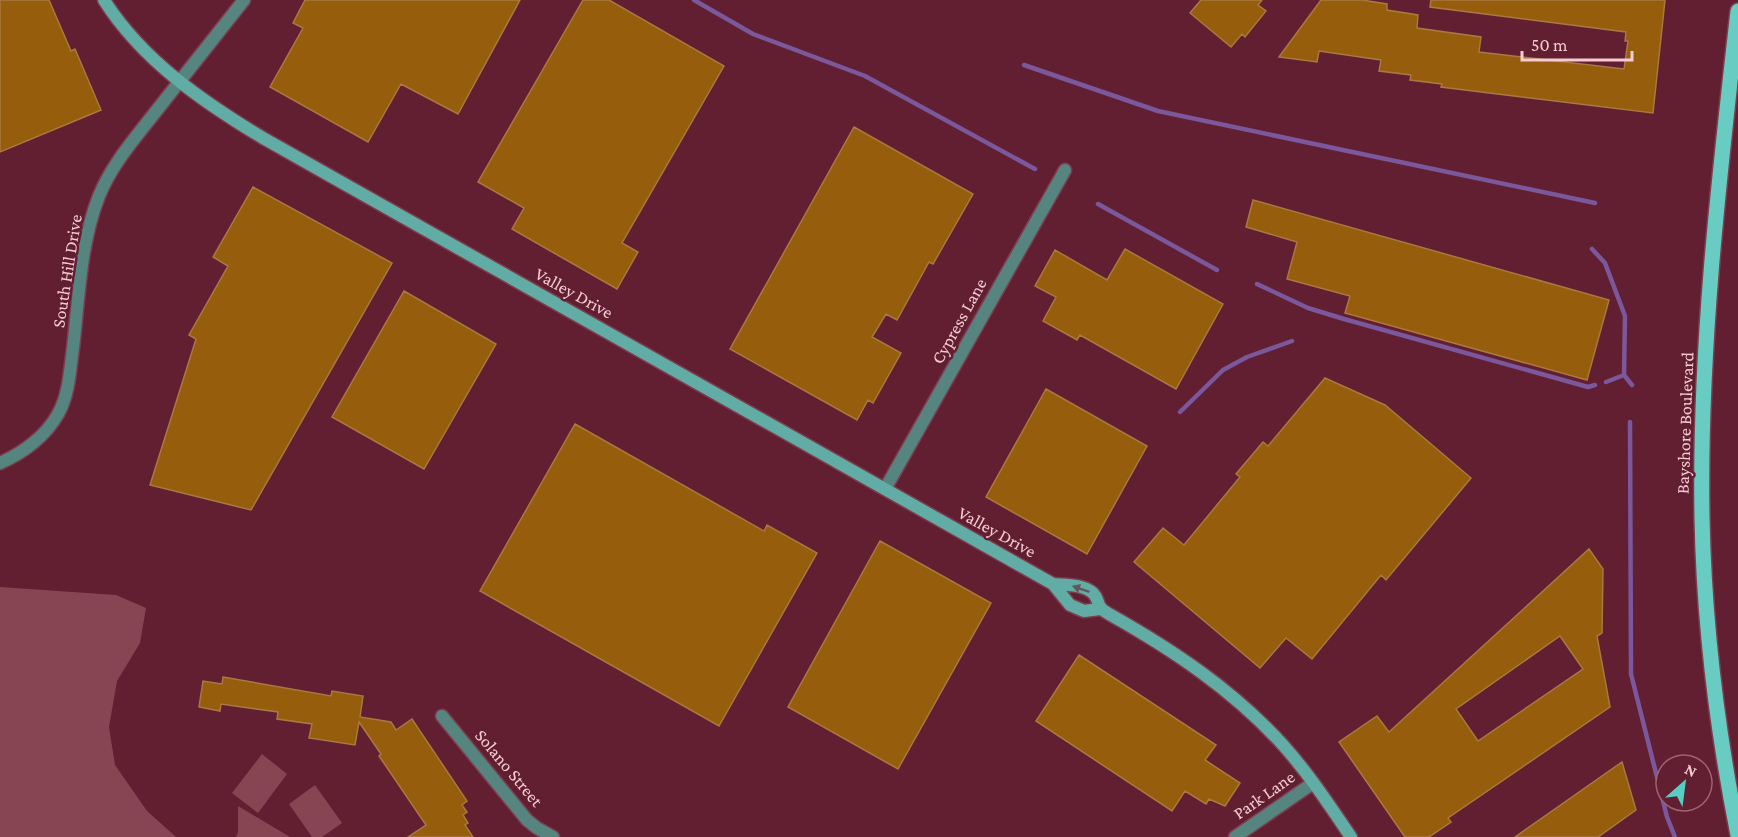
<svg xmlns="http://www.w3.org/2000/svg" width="1738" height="837" font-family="'Crimson Pro',serif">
<rect width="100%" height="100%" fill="#611f31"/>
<!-- green -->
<path fill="#874554" d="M0 587 116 595 146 608 140 643 117 681 109 727 115 765 147 811 176 837H0Z
M262 754 287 774 258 813 232 793Z
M315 785 342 823 322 837H312L289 804Z
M238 806 290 837H236L238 832Z"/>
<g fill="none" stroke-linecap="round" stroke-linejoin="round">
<!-- stream -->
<path stroke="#7b579c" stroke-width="4.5" d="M694 0 753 34 865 76 1035 169
M1024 65 1158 111 1595 203
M1098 204 1217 270
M1592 249 1605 263 1625 316 1624 375 1632 385
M1257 284 1308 308 1344 319 1588 387 1595 385
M1606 382 1624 375
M1180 412 1223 370 1247 357 1292 341
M1630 422 1631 674 1667 817 1675 837"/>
</g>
<!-- building -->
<path fill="#965d0d" stroke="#aa7840" stroke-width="1.5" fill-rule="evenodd" d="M0 0H49L71 51 75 49 101 110 0 152Z
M305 0H520L458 114 401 84 368 142 270 87 303 28 293 23Z
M583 0H609L724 66 622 243 638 252 617 289 512 229 524 208 478 182Z
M1201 0H1262L1258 5 1266 11 1245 37 1242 34 1231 47 1190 13Z
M1321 0H1362L1387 4V10L1418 15 1417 28 1481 37 1479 52 1624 69 1628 41H1625L1626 32 1430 7 1431 0H1665L1653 113 1441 87 1442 84 1410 80 1411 75 1379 71 1381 60 1319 51 1317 62 1279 57Z
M854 127 973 194 933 264 929 262 897 320 886 314 872 337 901 353 873 403 868 400 857 420 730 349Z
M253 187 392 263 251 510 150 485 196 339 189 335 228 266 213 257Z
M1253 200 1609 300 1587 380 1345 313 1350 296 1287 279 1297 242 1246 227Z
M1125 249 1223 304 1176 389 1080 335 1077 340 1043 321 1056 297 1035 286 1055 250 1107 280Z
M404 291 496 344 424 469 332 417Z
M1325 378 1385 405 1471 478 1386 580 1381 575 1312 659 1286 638 1260 668 1134 562 1163 528 1184 545 1240 477 1236 474 1263 442 1268 446Z
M1046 389 1147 446 1087 554 986 497Z
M575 424 764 531 767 525 817 553 719 726 480 591Z
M880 541 991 603 898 769 788 707Z
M1589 549 1603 569 1602 633 1597 636 1610 707 1448 818 1451 822 1429 837H1405L1339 742 1377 716 1389 732ZM1560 636 1583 669 1478 741 1456 709Z
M1079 655 1216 745 1205 760 1240 783 1225 806 1209 799 1206 804 1185 791 1172 811 1036 721Z
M223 677 331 696 332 691 363 696 360 717 391 722 396 730 412 719 467 801 462 805 467 812 463 815 468 823 465 825 473 837H408L426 825 379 756 381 754 359 722 355 745 309 738 312 724 277 719 278 712 221 704 220 711 199 707 203 681 222 684Z
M1622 762 1636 810 1598 837H1515Z"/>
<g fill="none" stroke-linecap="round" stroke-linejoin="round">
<!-- minor casing -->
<g stroke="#7c3e4e" stroke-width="15">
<path id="minor" d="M885 489 1065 170
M442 716 527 820 537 828 553 837"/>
</g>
<!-- tertiary casing -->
<g stroke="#7c3e4e" stroke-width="15">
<path id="tertiary" d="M0 463C23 453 46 436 58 414 69 395 70 370 73 348 79 298 80 244 99 196 112 164 135 138 157 110 186 73 215 37 244 0
M1235 837 1313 783"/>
</g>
<!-- secondary casing -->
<g stroke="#7c3e4e" stroke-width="15">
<path id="secondary" d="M104 0C142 60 203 102 263 138L1053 584 1070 605 1084 611 1100 609
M1053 584C1065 585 1083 584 1093 593 1101 601 1094 606 1109 614 1173 650 1233 690 1283 745 1309 774 1330 806 1351 837"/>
</g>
<!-- primary casing -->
<g stroke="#7c3e4e" stroke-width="18">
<path id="primary" d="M1738 11C1719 178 1699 349 1702 517 1704 624 1717 730 1738 835"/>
</g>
<!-- minor -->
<use href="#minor" stroke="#56847e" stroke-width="12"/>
<!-- tertiary -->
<use href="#tertiary" stroke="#56847e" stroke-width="12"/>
<!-- secondary -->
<use href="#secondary" stroke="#61ada5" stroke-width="12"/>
<!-- primary -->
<use href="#primary" stroke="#68ccc2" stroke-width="15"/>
</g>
<!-- one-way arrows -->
<defs><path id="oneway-solid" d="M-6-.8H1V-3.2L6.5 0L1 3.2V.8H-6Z" transform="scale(1.5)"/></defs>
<use fill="#61585f" href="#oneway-solid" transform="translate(1081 589) rotate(-161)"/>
<g text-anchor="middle" stroke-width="5" stroke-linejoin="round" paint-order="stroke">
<!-- street labels -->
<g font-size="18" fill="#f5cbd2" stroke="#611f31">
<text transform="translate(67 271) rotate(-81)" y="6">South Hill Drive</text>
<text transform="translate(574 293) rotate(29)" y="6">Valley Drive</text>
<text transform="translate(959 321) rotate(-61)" y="6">Cypress Lane</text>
<text transform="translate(1685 423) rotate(-88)" y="6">Bayshore Boulevard</text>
<text transform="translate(997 532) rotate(29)" y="6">Valley Drive</text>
<text transform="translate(509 768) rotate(50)" y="6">Solano Street</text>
<text transform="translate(1264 795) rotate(-35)" y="6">Park Lane</text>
</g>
</g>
<!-- north arrow -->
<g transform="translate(1684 783) rotate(28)"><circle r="28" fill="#611f31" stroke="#9c6471" stroke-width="1.5"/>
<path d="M0-4.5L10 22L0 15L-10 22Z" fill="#56cec3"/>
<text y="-9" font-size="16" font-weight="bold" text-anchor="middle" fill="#f5cbd2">N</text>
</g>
<!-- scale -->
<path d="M1522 51v9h110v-9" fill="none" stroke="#f5cbd2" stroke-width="3"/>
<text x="1531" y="51" font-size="18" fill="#f5cbd2" stroke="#611f31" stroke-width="4.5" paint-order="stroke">50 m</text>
</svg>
